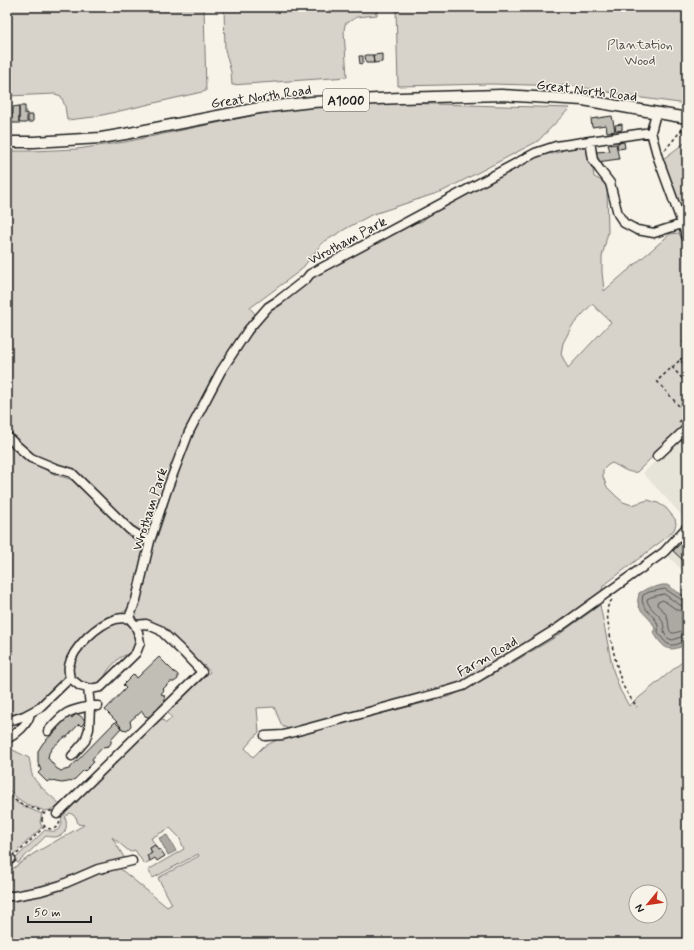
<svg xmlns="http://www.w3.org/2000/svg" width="694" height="950" font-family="Mynerve,sans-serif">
<rect width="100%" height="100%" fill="#f7f3e8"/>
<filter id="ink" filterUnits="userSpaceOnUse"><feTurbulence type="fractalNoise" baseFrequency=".025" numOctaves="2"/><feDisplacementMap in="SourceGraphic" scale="8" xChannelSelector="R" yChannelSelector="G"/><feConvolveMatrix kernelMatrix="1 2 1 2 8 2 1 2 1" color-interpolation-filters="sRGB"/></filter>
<g filter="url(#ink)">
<!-- built -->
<path fill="#e6e3d9" d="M687 432V521L643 473Z
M687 526V575L664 552Z"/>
<!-- green -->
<path fill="#d7d3cb" stroke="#7a7874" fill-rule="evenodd" d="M7 7H204L206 91 94 117 67 120 65 106 61 96 55 94 7 96Z
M224 7H377V15L357 17 345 24 344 31 347 77 232 85 231 72 225 50Z
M396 7H687V104L642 98 574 86 490 84 398 86Z
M400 103 570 108 538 141 443 191 371 215 347 228 322 243 301 270 250 308 257 316 216 373 151 529C141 535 138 531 129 527L72 468H63L32 455 8 433 7 432V415L10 412 7 414V151H31L77 149 125 142 260 114 313 106Z
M687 141V227L677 197 663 159Z
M586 146 589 148 590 151 594 177 602 181 607 188 608 232 602 257V272L604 291 670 234 679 233 687 251V423L637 472C628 474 621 467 612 463L608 465 603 470V477L607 487 616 496 623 502 632 505 648 500 658 503 666 508 675 519 676 524 674 530 663 540 603 586 601 595 561 622 509 655 456 685 297 730 289 729 282 726 274 707 257 708 259 732 245 748 253 757 263 747 277 740 451 696 490 676 554 638 600 605 613 670 620 690 629 706 687 658V943H7V873L33 854 84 825 78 824 76 817 70 813 65 817C70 832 61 840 46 836L18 863 14 860 45 830C58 834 64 828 61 815L161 718 166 723 172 718 167 712 210 672 204 665 201 668 148 622 137 620 135 618 134 612 153 543 157 538 167 507 166 500 183 453 222 373 246 340 257 328 260 319 272 307 311 279 315 275 412 222C421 224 425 220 430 213L517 166 546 153 553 154 562 151 566 147ZM592 304 611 322 568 368 561 354 563 343 572 326ZM170 828 179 837 184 849 148 870 153 878 198 854 199 856 158 878 172 904 167 907 118 867 102 874 125 859 112 837 130 852 135 850 144 864 150 861 147 856 152 853 150 848 155 845 151 838ZM636 892H660V916H636Z
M7 440 22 455 40 467 56 475 73 480 83 487 130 535 141 545 144 550 138 586 129 608 118 616 102 623 66 667 63 679 59 686 42 703 20 715 7 718Z
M117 622C133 623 134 631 137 643L132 652 119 658 109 669 99 686C95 685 88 686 84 684 80 683 77 679 75 676 65 661 87 641 98 633 104 628 111 625 117 622Z
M7 747 29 758C31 764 30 771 33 777 39 787 54 798 63 807L57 811 53 810H50L45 811 26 804 17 798 7 788Z
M7 792 17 803 23 806 42 814 40 822 42 827 12 856 7 852Z"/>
<!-- water -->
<path fill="#aca9a2" stroke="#72716c" d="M662 585H667L687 598V644C667 654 664 648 653 632L655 629C652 617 639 613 638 603 637 600 639 596 639 593L648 588H652Z
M167 835 176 851 168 855 159 838Z"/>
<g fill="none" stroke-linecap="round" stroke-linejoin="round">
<!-- shore -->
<path stroke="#565452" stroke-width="1" d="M687 601 682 600 665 589 649 592 643 595C638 612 661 614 658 632 662 638 666 646 674 645 678 645 682 641 687 641
M687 606 680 605 664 594 651 597 647 599C647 607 658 613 662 620 666 628 661 638 673 640L683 636 687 635
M687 612 677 610 663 600 658 602 657 603V605C662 609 667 614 668 620 669 624 668 631 672 633 674 634 683 630 687 629"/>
</g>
<!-- building -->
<path fill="#c0beb5" stroke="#1c1c1c" d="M382 54V62L374 63 373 55Z
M365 55H373L374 63H366Z
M359 56H363V63L360 64Z
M19 106V123H11V114H13V107Z
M19 106H25V114L27 113V123H19Z
M28 115H33V122H28Z
M612 116 615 131 607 132 606 125 592 127 591 119Z
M622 124V130L616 131 615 125Z
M624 142 625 148 618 149 617 143Z
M616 144 619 159 597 162 595 152 610 151 608 145Z
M687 537V564L673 551Z
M159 657 174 672 176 673 178 675V679L174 682H170L163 689 164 690 161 694 164 695 165 698V703L151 716 148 717 145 716 142 711 138 715H137L130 721 131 726 127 730 122 729 119 724 105 710 126 688 123 685 134 674 137 678Z
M77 713 86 721 81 726 79 724 67 737H65L53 747 49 753 48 758 56 768 61 771 69 769 115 722 121 728 111 739V743L109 746 103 747 92 759 94 762 85 771 84 770 75 779 68 782 62 783 56 782 50 780 47 782 38 773 41 770 38 763V751L43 743 58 729 56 728 69 716 72 718Z
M155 845 158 850 160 849 165 856 157 861 155 858 150 861 147 856 152 853 150 848Z"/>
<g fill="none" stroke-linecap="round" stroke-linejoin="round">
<!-- minor casing -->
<g stroke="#1c1c1c" stroke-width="11">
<path id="minor" d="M656 113 651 132 658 158 687 237
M590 141 593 160 600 170 610 183 618 214 624 223 637 230 654 233 682 224
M7 436 15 444 31 458 55 468 72 473 130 530 141 537 150 541
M657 456 687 428
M70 678C69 674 68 670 69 666 73 647 98 624 116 619 120 618 125 618 129 618
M7 722 24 716 39 708 70 678 80 686 88 688 90 689 101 687 136 653 140 643 138 632 135 625 129 618 136 600 150 541 168 487 189 432 221 371 248 330 268 307 279 300 306 279 310 274 535 153 556 146 651 132
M48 731C54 724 60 717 67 713 74 709 82 708 90 706L88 688
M265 736 283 735 450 690 463 686 558 628 664 552 687 527
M7 739C15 735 29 724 30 713
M72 756 85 741 89 729 90 706H98
M57 814 202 672 183 652 160 630 146 624 135 625
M7 856 11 859
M7 896H14L41 891 61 885 98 869 132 861"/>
</g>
<!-- major casing -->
<g stroke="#1c1c1c" stroke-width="13">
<path id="major" d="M7 142H34L101 138 125 134 259 108 312 102 400 98 501 95 583 100 687 118"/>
</g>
<!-- path -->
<path stroke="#1c1c1c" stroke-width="1.5" stroke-dasharray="3 3" stroke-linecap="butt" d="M665 150 684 127
M683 341 687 346
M680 360 687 353
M672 367 687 384
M687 368 680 360 657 381 679 406 687 399
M679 422 687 415
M612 600C610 602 609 604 608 606 604 616 618 674 623 686 627 693 632 700 637 707
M7 791C11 795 15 800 19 803 27 808 38 807 44 814
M42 820a9 9 0 1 1 18 0a9 9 0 1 1-18 0Z
M17 854 44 827"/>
<!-- minor -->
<use href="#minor" stroke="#f7f3e8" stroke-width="8"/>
<!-- major -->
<use href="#major" stroke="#f7f3e8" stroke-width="10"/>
</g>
</g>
<g text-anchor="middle" stroke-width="3" stroke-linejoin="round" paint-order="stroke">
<!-- shield labels -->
<rect fill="#f7f3e8" stroke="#5e5c59" stroke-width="1" x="323" y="89" width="46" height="22" rx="3"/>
<g font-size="13" font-weight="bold" fill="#1c1c1c">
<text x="346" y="105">A1000</text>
</g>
<!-- park labels -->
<g font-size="14" fill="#545351" stroke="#f7f3e8">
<text x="640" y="49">Plantation<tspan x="640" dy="16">Wood</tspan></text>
</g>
<!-- street labels -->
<g font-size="14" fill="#1c1c1c" stroke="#f7f3e8">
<text transform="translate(587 90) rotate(7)" y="5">Great North Road</text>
<text transform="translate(261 96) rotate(-8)" y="5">Great North Road</text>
<text transform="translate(347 240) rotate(-28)" y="5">Wrotham Park</text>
<text transform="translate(149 509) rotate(-72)" y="5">Wrotham Park</text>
<text transform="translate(487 656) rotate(-30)" y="5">Farm Road</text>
</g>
</g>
<!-- margin -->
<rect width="694" height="950" fill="none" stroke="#f7f3e8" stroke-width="24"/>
<rect x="12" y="12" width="670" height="926" fill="none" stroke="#1c1c1c" stroke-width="1.5" filter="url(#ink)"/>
<!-- north arrow -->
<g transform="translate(648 904) rotate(241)"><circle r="19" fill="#f7f3e8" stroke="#9f9d96"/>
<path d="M0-3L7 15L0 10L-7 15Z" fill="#c8321e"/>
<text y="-6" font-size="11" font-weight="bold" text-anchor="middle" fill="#1c1c1c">N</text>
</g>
<!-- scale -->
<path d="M28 916v6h63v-6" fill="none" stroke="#1c1c1c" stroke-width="2"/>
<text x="34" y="916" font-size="12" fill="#1c1c1c" stroke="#f7f3e8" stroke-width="3" paint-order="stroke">50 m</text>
</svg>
